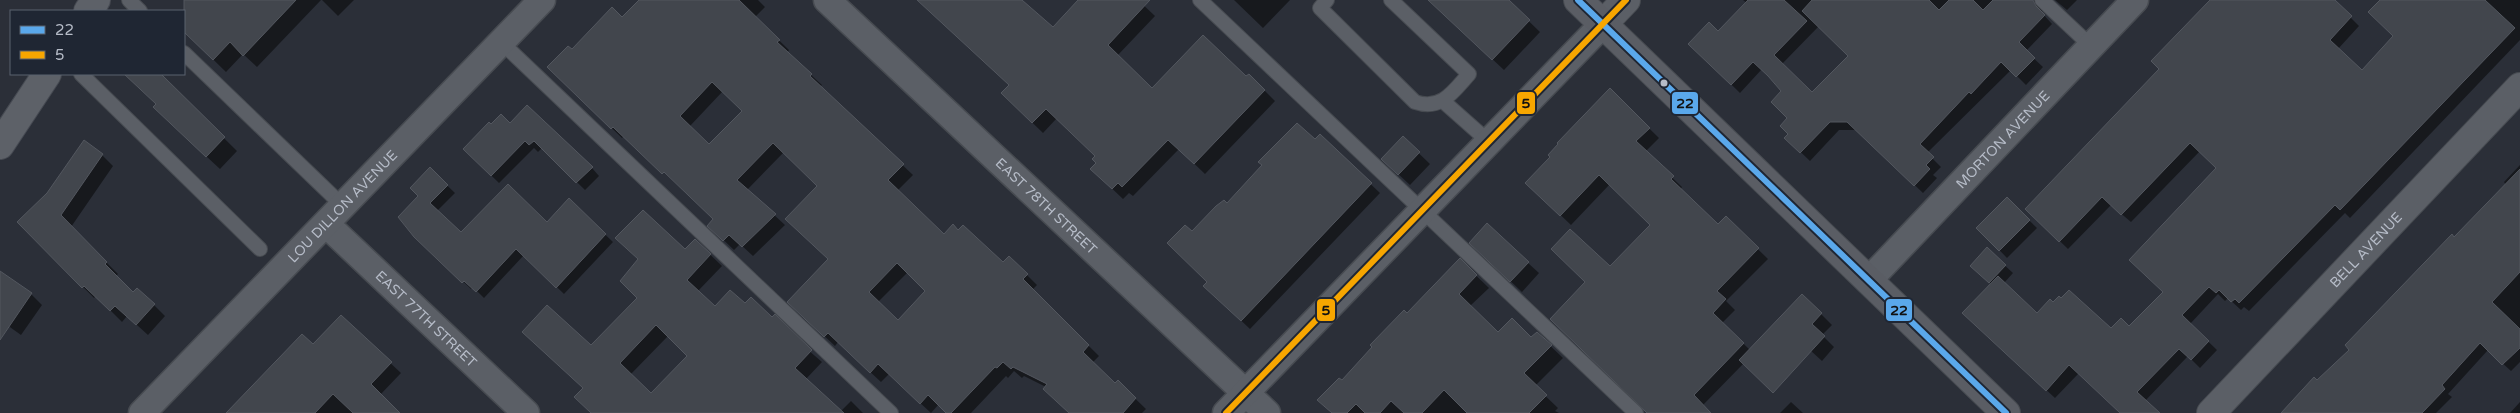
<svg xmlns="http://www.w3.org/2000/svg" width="2520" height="413" font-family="'Varela Round',sans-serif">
<rect width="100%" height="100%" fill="#2b2f38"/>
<!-- shadow -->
<path fill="#0007" fill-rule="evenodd" d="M187 0H321L257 67 243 54 226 72 184 31V14L192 5Z
M322 0H354L338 16Z
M640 0H758L765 7 755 17 789 50 787 53 822 85 820 87 913 175 898 190 944 235 1027 275 1037 285 1032 290 1099 356 1092 363 1115 385 1118 382 1146 409 1142 413H1070L1046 387 1024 376 1022 378 1014 371 1008 378 1006 376 971 413H948L939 404 931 413 889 374 881 382 838 342 835 346 799 312 829 259 818 186 784 152 747 190 785 225 753 256 740 244 734 250 709 226 715 219 624 136 622 138 559 77 572 51 622 19ZM723 91 744 111 709 145 690 126ZM908 272 927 291 898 322 878 302Z
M936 0H1021L1053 29 1080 0H1138L1155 16 1117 56 1152 89 1246 78 1249 75 1275 101 1205 174 1179 149 1133 196 1129 193 1123 199 1102 179 1097 156 1057 118 1043 133 1002 93 1010 86Z
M1234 0H1290L1263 28Z
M1429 0H1507L1540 32 1504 70Z
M1743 0H2053L2044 3 2042 13 2052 24 2026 51 2043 67 2026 85 2011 70 1927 153 1941 167 1933 175 1937 178 1923 193 1857 130H1839L1810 161 1786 138 1790 134 1789 118 1783 91 1762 69 1740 93 1690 44 1718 32 1747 3ZM1819 26 1850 56 1812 94 1782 64Z
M2055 0H2077L2067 10Z
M2239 0H2333L2359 26 2338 49 2362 71 2395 36 2382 0H2520V40L2350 218 2345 213 2249 311 2244 307 2241 310 2228 298 2225 301 2218 294 2190 324 2217 350 2200 368 2188 356 2145 401 2158 413H2121L2079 373 2055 398 1972 321 1991 284 1972 266 1987 249 2013 273 2004 283 2037 315 2111 330 2129 328 2164 292 2218 168 2200 151 2131 222 2111 205 2068 249 2027 209Z
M126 74H159L237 151 220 169 167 120 157 105Z
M1610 90 1659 138 1645 152 1682 187 1680 190 1718 226 1726 218 1768 259 1726 301 1735 310 1722 323 1750 350 1802 295 1832 325 1822 335 1834 347 1822 361 1810 350 1744 363 1703 405 1710 413H1648L1652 225 1610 184 1571 225 1527 183Z
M510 124 592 168 599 176 585 190 542 148 538 152 534 148 499 183 464 149 491 126Z
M1320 136 1380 193 1250 329 1213 294 1192 233Z
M1403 138 1430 164 1410 185 1382 159Z
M102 155 113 166 71 227 118 274 116 276 133 294 154 305 165 316 148 335 127 316 122 322 96 296 94 298 19 222Z
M2520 165V362L2511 371 2488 350 2448 394 2452 397 2436 413H2286L2351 350 2506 185 2504 182Z
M430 169 455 193 437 211 461 234 547 224 569 200 613 242 564 294 524 255 484 298 473 287 471 289 404 225 420 196Z
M2007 199 2037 228 2007 258 1978 228Z
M695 240 722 266 698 291 715 307 745 305 772 319 822 362 806 379 840 412 851 401 863 413H593L584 389 591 347ZM668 336 689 356 651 395 630 375Z
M1481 253 1528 263 1539 273 1522 292Z
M1460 260 1489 288 1470 306 1499 334 1531 338 1537 333 1563 358 1535 386 1558 408 1555 411 1559 413H1332L1342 382Z
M0 272 31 294 42 305 21 335 0 320Z
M341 317 401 373 380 395 398 413H228L313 346Z
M1791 402 1803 413H1780Z
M2520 402V413H2510Z"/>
<!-- building -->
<path fill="#42464d" stroke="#53575f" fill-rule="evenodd" d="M184 0H296L243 56 230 42 213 60 184 32Z
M639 0H739L780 40 777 42 812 74 810 76 904 164 888 180 944 234 953 224 958 230 963 225 1003 262 1009 256 1028 274 1023 279 1089 345 1083 352 1115 383 1118 380 1136 398 1123 413H1069L1043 389 1047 384 1013 367 1011 369 1003 362 997 368 995 367 951 413H946L928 395 920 404 878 364 870 373 828 333 824 337 787 302 828 259 785 219 817 186 773 143 737 180 776 214 742 247 729 235 723 241 707 226 713 219 664 172 662 174 613 127 611 129 547 67 568 46 572 49 612 7 622 17ZM712 82 742 111 709 144 680 116ZM897 263 925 291 898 320 869 292Z
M917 0H1022L1053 27 1078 0H1150L1108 45 1152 88 1203 35 1246 76 1249 74 1265 90 1194 164 1168 140 1122 187 1118 183 1112 189 1090 169 1096 163 1092 159 1095 156 1046 109 1032 123 1001 93 1009 85Z
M1428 0H1509L1530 20 1492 60Z
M1748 0H1784L1807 21 1774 55 1812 92 1848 56 1802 11 1812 0H1929L1939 10 1949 0H1973L1983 10 1993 0H2033L2036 6 2045 15 2019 42 2035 58 2016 77 2001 62 1971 94 1969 92 1920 144 1934 157 1926 165 1930 169 1914 186 1847 122H1830L1800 153 1784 138 1788 134 1780 126 1787 118 1771 102 1781 91 1768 76 1753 62 1731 85 1688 44 1709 22 1718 31Z
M2210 0H2335L2352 16 2330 40 2362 70 2393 36 2368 12 2380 0H2485L2515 28 2340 210 2335 205 2239 303 2235 299 2231 302 2219 290 2216 293 2209 287 2182 315 2209 341 2191 360 2179 349 2137 392 2160 413H2120L2069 365 2046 391 1962 313 1998 276 2037 313 2050 299 2053 302 2059 296 2061 298 2069 290 2111 328 2121 318 2129 326 2163 292 2129 260 2216 168 2190 143 2121 215 2102 197 2059 242 2025 209 2159 69 2151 61Z
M124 74H161L225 137 206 157 153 107 156 104Z
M1610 88 1650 128 1636 141 1674 176 1671 179 1718 224 1726 216 1759 248 1717 291 1726 299 1713 313 1744 343 1694 395 1711 413H1647L1550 319 1585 282 1551 249 1570 229 1610 266 1650 225 1599 175 1560 216 1525 183 1550 157 1548 155 1558 144 1557 143Z
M527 105 593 167 576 183 534 141 529 145 525 141 491 176 463 149 489 122 491 124 501 114 510 123Z
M1297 123 1315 139 1320 134 1372 183 1241 321 1203 286 1207 282 1167 243 1185 225 1192 231 1216 206 1224 200 1227 203 1262 165 1258 162Z
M1403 136 1420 152 1398 175 1381 159Z
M84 140 103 154 61 215 107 262 105 264 133 292 137 288 155 304 136 325 115 306 110 311 84 286 82 288 17 222 47 193Z
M430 167 448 185 430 203 461 232 508 184 547 222 569 198 606 234 556 288 516 249 476 292 464 281 462 283 414 237 398 217 418 196 410 188Z
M2520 169V272L2492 302 2520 329V348L2502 365 2480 343 2442 385 2445 389 2422 413H2281L2314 377 2317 380 2349 350 2345 345 2452 234 2454 237Z
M2007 197 2030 220 1999 251 1976 228Z
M643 210 685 249 695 239 711 254 687 280 715 306 730 290 745 303 751 297 772 317 775 314 812 350 795 368 844 413H591L574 397 583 388 522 332 547 305 591 345 637 298 620 281 638 259 615 238ZM656 325 687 356 651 393 620 363Z
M1487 223 1529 262 1510 282 1469 243Z
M1987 247 2006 265 1989 283 1970 266Z
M1460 258 1477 275 1459 294 1498 332 1512 318 1531 337 1537 332 1552 345 1524 373 1547 395 1529 413H1467L1444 390 1422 413H1404L1391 401 1380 413H1365L1356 404 1347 413H1332L1317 400 1339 378 1342 380 1372 347 1370 345 1404 310 1407 313Z
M0 271 32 293 0 340Z
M1802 294 1822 313 1812 324 1825 336 1773 393 1739 360Z
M341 315 392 362 371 384 400 413H353L333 394 315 413H226L302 334 313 344Z"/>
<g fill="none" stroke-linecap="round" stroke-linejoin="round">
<!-- service casing -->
<g stroke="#474b51" stroke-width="16">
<path id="service" d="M129 0 140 11
M1200 0 1636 413
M1327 0 1320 8 1415 102C1441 111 1453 92 1469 74L1391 0
M2042 0 2091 46
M501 42 891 413
M184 53 343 206
M81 74 260 249
M1444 102 1488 141"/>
</g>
<!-- minor casing -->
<g stroke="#474b51" stroke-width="29">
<g id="minor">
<path id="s1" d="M827 0 1267 413"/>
<path id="s2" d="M326 224 526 413"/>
<path id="s3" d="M1869 280 2135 0"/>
<path id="s4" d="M142 413 542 0"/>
<path d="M1226 413 1604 23"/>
</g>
</g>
<!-- tertiary casing -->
<g stroke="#474b51" stroke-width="30">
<g id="tertiary">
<path d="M1604 23 1626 0"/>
<path id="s5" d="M2211 413 2520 87"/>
</g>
</g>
<!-- secondary casing -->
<g stroke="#474b51" stroke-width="30">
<path id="secondary" d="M1578 0 2006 413"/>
</g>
<!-- primary casing -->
<g stroke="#464a52" stroke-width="30">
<path id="primary" d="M88 11 96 0
M0 145 47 74"/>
</g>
<!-- service -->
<use href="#service" stroke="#5b5f66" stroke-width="14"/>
<!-- minor -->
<use href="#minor" stroke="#5b5f66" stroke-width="26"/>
<!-- tertiary -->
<use href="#tertiary" stroke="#5b5f66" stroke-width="28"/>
<!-- secondary -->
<use href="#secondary" stroke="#5a5d64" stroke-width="28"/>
<!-- primary -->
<use href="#primary" stroke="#5d6168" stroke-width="28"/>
<!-- bus-1 casing -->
<g stroke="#1f2633" stroke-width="10">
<path id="bus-1" d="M1578 0 2006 413"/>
</g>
<!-- bus-2 casing -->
<g stroke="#1f2633" stroke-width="10">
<path id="bus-2" d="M1226 413 1626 0"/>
</g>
<!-- bus-1 -->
<use href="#bus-1" stroke="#5aa8eb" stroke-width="6"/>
<!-- bus-2 -->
<use href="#bus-2" stroke="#f7a600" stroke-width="6"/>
</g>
<!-- markers -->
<circle fill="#b6bcc8" stroke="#1f2633" stroke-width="2" cx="1664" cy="83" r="4.5"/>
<g text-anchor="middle" stroke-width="4" stroke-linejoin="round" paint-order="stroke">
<!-- street labels -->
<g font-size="14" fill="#b6bcc8" stroke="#1f2633">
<text dy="5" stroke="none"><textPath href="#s3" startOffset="194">MORTON AVENUE</textPath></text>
<text dy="5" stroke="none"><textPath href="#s1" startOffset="301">EAST 78TH STREET</textPath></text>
<text dy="5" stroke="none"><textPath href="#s4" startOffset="288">LOU DILLON AVENUE</textPath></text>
<text dy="5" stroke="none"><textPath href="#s5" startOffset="225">BELL AVENUE</textPath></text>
<text dy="5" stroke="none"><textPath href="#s2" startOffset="138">EAST 77TH STREET</textPath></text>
</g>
</g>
<g stroke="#1f2633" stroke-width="2">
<rect x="1516" y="91" width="20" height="24" rx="5" fill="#f7a600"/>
<rect x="1671" y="91" width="28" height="24" rx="5" fill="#5aa8eb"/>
<rect x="1316" y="298" width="20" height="24" rx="5" fill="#f7a600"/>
<rect x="1885" y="298" width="28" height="24" rx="5" fill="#5aa8eb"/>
</g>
<g font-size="14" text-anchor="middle" font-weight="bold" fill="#111">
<text x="1526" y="108">5</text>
<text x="1685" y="108">22</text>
<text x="1326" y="315">5</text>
<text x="1899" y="315">22</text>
</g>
<!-- legend -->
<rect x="10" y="10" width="175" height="65" fill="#1f2633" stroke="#5b626f"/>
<rect x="20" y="26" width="25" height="8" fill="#5aa8eb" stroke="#5b626f"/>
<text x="55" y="35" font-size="15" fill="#b6bcc8">22</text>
<rect x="20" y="51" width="25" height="8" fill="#f7a600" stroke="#5b626f"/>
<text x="55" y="60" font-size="15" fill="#b6bcc8">5</text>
</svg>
